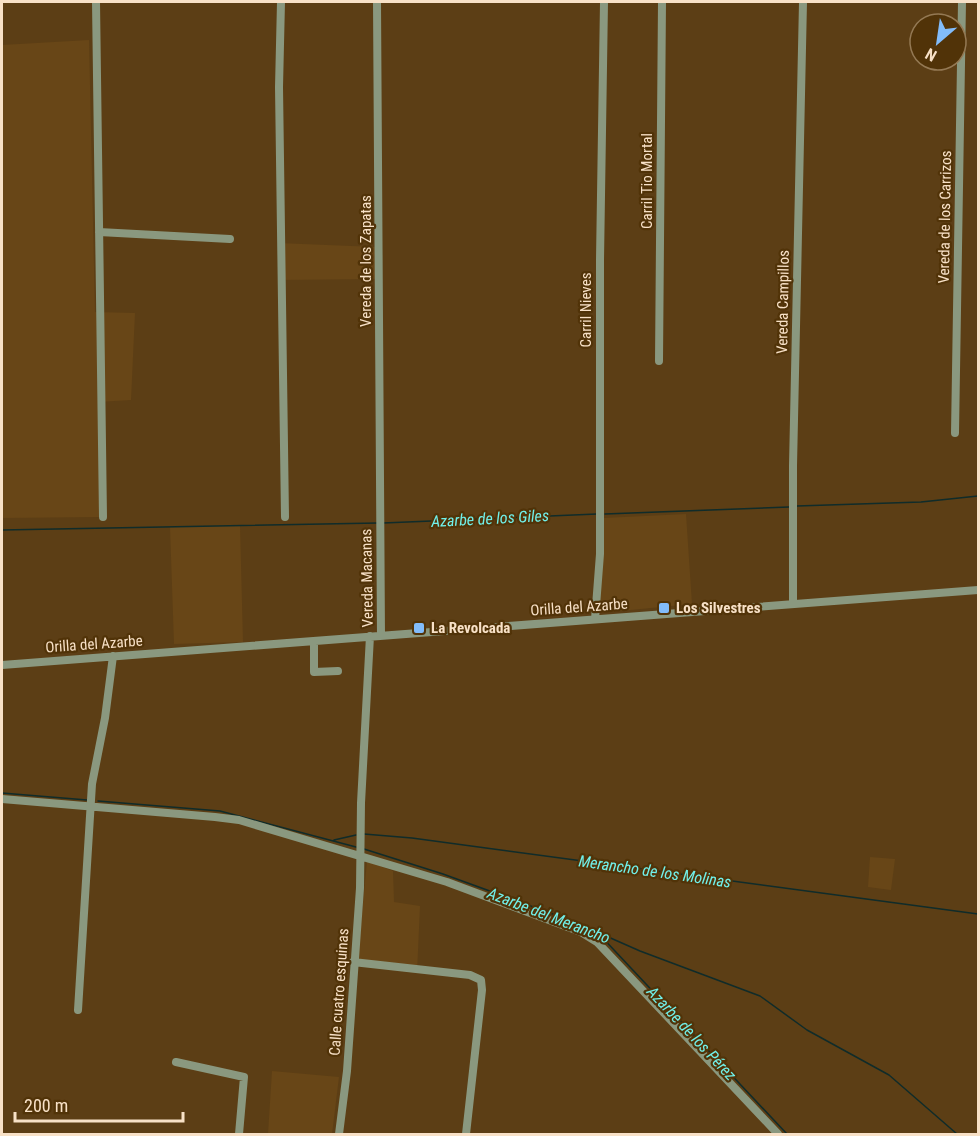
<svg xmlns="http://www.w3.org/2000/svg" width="980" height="1136" font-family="'Roboto Condensed',sans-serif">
<rect width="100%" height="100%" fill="#5c3e15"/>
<!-- built -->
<path fill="#684617" d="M89 40 95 312 135 313 131 400 98 402 100 517 2 518V45Z
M278 243 376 247V279L278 280Z
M686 514 692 604 599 613 604 518Z
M240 525 243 642 174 644 170 527Z
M870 857 895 859 891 890 868 887Z
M367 861 393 871 394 902 420 906 417 973 357 966Z
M272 1071 339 1077 332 1134H268Z"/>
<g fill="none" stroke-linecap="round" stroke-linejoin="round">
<!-- stream -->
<path stroke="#102c2a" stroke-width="1.5" d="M797 506 921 502 978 496
M605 514 789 507
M383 523 597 514
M2 530 378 523
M2 793 87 800
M98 801 220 811 356 847
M364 834 412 838 978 914
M334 840 356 835
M364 849 443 874 572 921 640 951 760 996 807 1030 889 1075 957 1134
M599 934 787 1134"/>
<!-- minor -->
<path stroke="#8a987f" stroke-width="8" d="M96 2 103 517
M281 2 279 87 285 517
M377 2 381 636
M99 232 230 239
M659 361 662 2
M955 433 962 2
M793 603V466L803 2
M595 619 600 554V260L604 2
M314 641V672L338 671
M2 665 978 590
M2 799 215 817 239 820 447 882 581 932 597 942 778 1134
M353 962 470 975 481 980 482 990 466 1134
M78 1010 92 784 105 718 113 656
M176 1062 244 1077 239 1134
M339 1134 347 1071 360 888 361 803 370 636"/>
</g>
<!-- markers -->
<g fill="#82bcfa" stroke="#513308" stroke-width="2">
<rect x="658" y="602" width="12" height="12" rx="3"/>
<rect x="413" y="622" width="12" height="12" rx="3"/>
</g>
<g text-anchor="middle" stroke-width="4.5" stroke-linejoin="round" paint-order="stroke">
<!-- street labels -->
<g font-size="15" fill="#f8e1c7" stroke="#513308">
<text transform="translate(647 181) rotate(-90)" y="5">Carril Tio Mortal</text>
<text transform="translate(945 217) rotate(-89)" y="5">Vereda de los Carrizos</text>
<text transform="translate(366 261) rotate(-90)" y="5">Vereda de los Zapatas</text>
<text transform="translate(783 302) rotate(-89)" y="5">Vereda Campillos</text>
<text transform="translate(586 310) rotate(-90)" y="5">Carril Nieves</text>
<text transform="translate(367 578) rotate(-91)" y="5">Vereda Macanas</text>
<text transform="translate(579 607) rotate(-4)" y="5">Orilla del Azarbe</text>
<text transform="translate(94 644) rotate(-4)" y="5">Orilla del Azarbe</text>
<text transform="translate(339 992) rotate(-86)" y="5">Calle cuatro esquinas</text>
</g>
<!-- poi labels -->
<g font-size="15" font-weight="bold" fill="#f8e1c7" stroke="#513308" text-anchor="start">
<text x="676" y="613">Los Silvestres</text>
<text x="431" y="633">La Revolcada</text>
</g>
<!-- water labels -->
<g font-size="16" font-style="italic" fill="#71f1eb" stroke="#513308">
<text transform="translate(490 518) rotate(-3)" y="6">Azarbe de los Giles</text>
<text transform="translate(655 871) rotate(8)" y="6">Merancho de los Molinas</text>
<text transform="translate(549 915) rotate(21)" y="6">Azarbe del Merancho</text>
<text transform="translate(692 1033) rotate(47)" y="6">Azarbe de los Pérez</text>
</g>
</g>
<!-- border -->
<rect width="980" height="1136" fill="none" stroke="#f8e1c7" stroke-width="6"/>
<!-- north arrow -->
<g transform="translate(938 42) rotate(209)"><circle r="28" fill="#513308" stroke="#947954" stroke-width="1.5"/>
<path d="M0-4.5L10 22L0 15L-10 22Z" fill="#82bcfa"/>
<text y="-9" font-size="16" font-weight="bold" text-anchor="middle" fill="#f8e1c7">N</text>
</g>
<!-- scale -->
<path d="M15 1112v9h168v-9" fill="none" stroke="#f8e1c7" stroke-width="3"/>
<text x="24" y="1112" font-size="18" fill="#f8e1c7" stroke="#513308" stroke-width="4.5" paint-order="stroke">200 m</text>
</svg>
